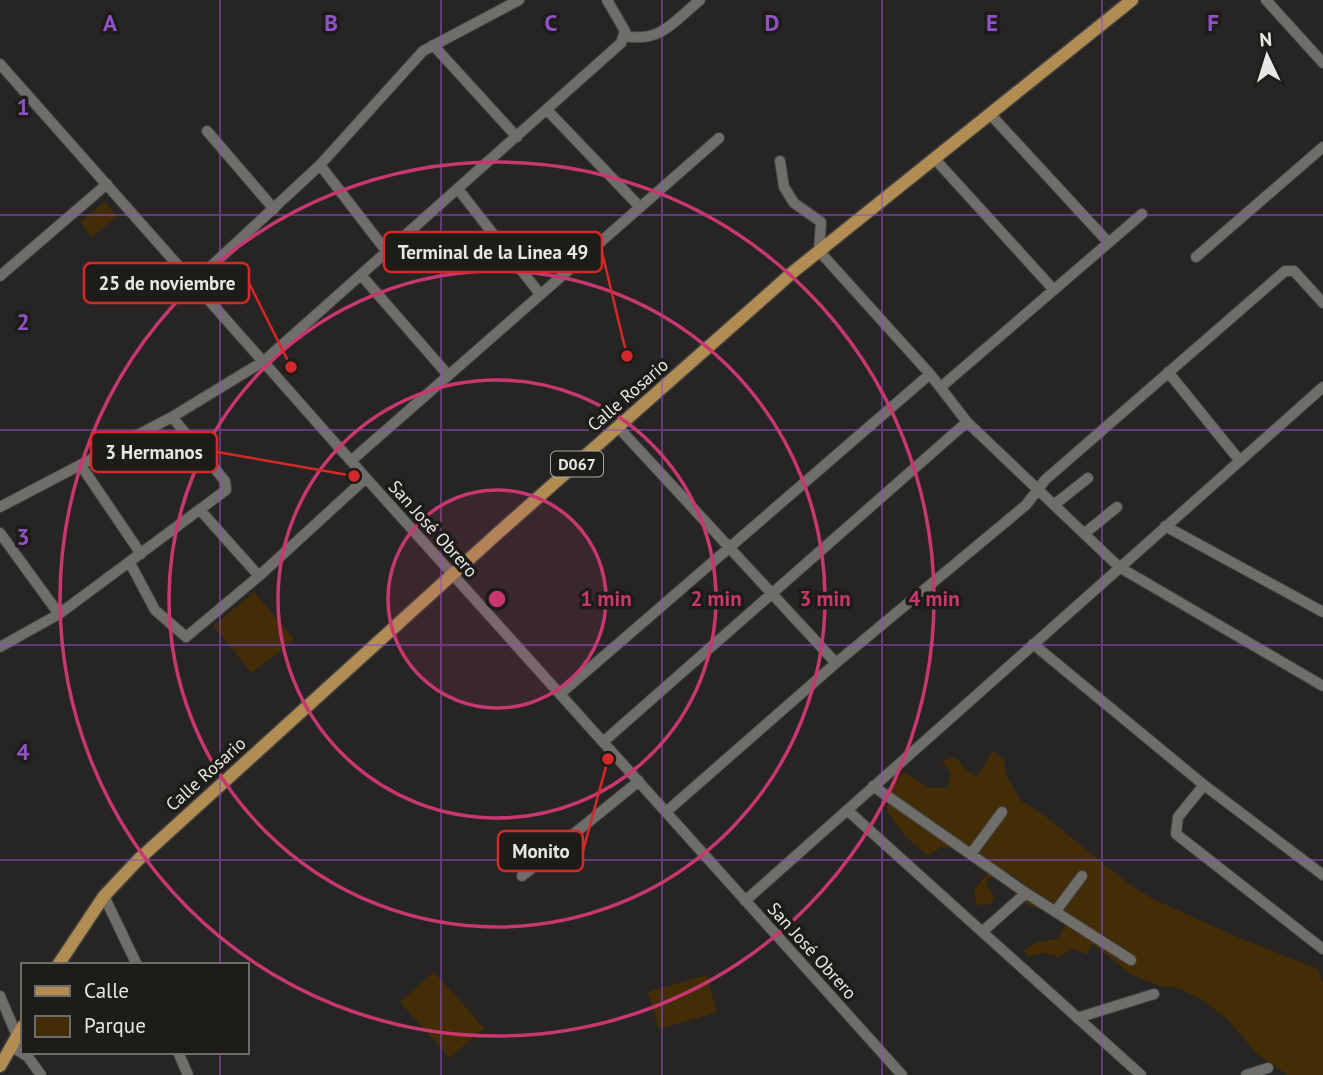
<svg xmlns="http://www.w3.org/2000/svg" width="1323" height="1075" font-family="'PT Sans',sans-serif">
<rect width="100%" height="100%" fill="#272523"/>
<!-- green -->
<path fill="#432d06" d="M105 202 117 216 92 237 80 222Z
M254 592 294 639 252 673 213 626Z
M993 751 1004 760 1006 775 1020 800 1045 816 1126 882 1153 899 1235 936 1318 969 1323 983V1075H1288L1258 1055 1228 1020 1203 1000 1175 987 1160 986 1130 974 1093 944 1087 954 1072 949 1059 957 1043 953 1028 957 1024 950 1037 942 1059 939 1065 925 1063 918 1019 901 1014 895 1023 883 1011 874 988 878 986 884 994 897 992 904 977 905 974 890 988 873 989 865 968 850 941 847 928 856 905 836 887 811 893 782 904 772 929 788H947L951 773 942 761 956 757 965 769 977 777Z
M434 972 484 1028 450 1058 400 1002Z
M706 975 717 1012 659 1029 648 992Z"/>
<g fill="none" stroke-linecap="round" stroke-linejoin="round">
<!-- minor casing -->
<g stroke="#444240" stroke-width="12">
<path id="minor" d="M1266 0 1323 63
M625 36C661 43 674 21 700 0
M433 45 517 137
M0 64 366 478 902 1075
M547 110 640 207
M990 114 1108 242
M207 131 274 209
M934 158 1054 290
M780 161 784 187 794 203 821 222 819 251 930 374 967 422 1119 567 1323 686
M320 165 387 252
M458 189 540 294
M1196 257 1323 147
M361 275 448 375
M0 276 107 184
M193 283 320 165 423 51 519 0
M1168 372 1240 461
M941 387 1142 214
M618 427 836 663
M352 460 719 138
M82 467 141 554
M1055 504 1088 478
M0 507 172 417 264 361 621 43 625 31 607 0
M200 510 259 576
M1165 526 1323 612
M0 533 59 614
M1085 533 1117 507
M130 563 155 610 186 637 259 576 366 478
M1033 644 1204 785 1323 875
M0 647 59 614 226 490 225 481 172 417
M560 694 930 374
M603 742 967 422
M1204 785 1178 817 1176 834 1323 949
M873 786 1026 893 1131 960
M847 810 1141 1075
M666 812 836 663 1026 505 1045 480 1285 271H1294L1323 303
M971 854 1002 812
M522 876 639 781
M104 896 137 965
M745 901 1323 387
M1055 912 1082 876
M982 932 1026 893
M0 996 17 1036
M1077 1018 1154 994
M11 1046 28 1057 41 1075
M178 1052 188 1075
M1246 1075 1268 1068"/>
</g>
<!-- major casing -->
<g stroke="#444240" stroke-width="15">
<path id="major" d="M58 965 104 896 138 860 498 533 793 272 1132 0
M0 1066 23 1026"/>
</g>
<!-- minor -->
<use href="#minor" stroke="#706e6b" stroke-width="10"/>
<!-- major -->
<use href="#major" stroke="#b18d54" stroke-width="12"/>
</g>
<!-- grid -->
<path fill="none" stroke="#9151c7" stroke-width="2" stroke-opacity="0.55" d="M220 0V965M441 0V1075M662 0V1075M882 0V1075M1102 0V1075M0 215H1323M0 430H1323M0 645H1323M0 860H1323M220 1052V1075"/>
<!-- distance rings -->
<circle cx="497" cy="599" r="109" fill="#c83770" fill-opacity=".12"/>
<g fill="none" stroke="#c83770" stroke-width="3.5">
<circle cx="497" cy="599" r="109"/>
<circle cx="497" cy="599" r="219"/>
<circle cx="497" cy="599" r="328"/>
<circle cx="497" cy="599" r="437"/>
</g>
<g text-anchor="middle" stroke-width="7" stroke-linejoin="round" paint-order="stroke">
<!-- shield labels -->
<rect fill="#1d1c19" stroke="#abaaa8" stroke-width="2" x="551" y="451.5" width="52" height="25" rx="5"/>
<g font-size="16" font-weight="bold" fill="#e8e7e5">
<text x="577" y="470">D067</text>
</g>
<!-- street labels -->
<g font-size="18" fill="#e8e7e5" stroke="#1d1c19">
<text transform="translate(628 395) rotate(-41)" y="6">Calle Rosario</text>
<text transform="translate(433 529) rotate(48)" y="6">San José Obrero</text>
<text transform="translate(206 774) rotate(-42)" y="6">Calle Rosario</text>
<text transform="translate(812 951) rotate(48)" y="6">San José Obrero</text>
</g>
</g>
<g font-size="23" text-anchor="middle" font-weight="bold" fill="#9151c7" stroke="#1d1c19" stroke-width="7" stroke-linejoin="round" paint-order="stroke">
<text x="110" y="31">A</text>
<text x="331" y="31">B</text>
<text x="551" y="31">C</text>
<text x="772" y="31">D</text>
<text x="992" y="31">E</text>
<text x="1213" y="31">F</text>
<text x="23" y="115">1</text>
<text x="23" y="330">2</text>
<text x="23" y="545">3</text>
<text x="23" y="760">4</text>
</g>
<circle cx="497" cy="599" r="10" fill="#c83770" stroke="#1d1c19" stroke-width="3.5"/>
<g font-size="21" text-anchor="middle" font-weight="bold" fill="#c83770" stroke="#1d1c19" stroke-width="7" stroke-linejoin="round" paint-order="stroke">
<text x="606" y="606">1 min</text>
<text x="716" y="606">2 min</text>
<text x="825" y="606">3 min</text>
<text x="934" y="606">4 min</text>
</g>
<!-- callouts -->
<path fill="none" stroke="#d62828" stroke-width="2.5" d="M627 356L602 252M291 367L249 283M354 476L217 452M608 759L583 851"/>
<g fill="#d62828" stroke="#1d1c19" stroke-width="2.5">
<circle cx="627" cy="356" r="7"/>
<circle cx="291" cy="367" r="7"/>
<circle cx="354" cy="476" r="7"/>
<circle cx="608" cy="759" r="7"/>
</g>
<g fill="#1d1c19" stroke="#d62828" stroke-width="2.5">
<rect x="384" y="232" width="218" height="40" rx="7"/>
<rect x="84" y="263" width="165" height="40" rx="7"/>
<rect x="91" y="432" width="126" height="40" rx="7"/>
<rect x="498" y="831" width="85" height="40" rx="7"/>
</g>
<g font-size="19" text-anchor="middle" font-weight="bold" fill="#e8e7e5">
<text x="493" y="259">Terminal de la Linea 49</text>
<text x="167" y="290">25 de noviembre</text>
<text x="154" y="459">3 Hermanos</text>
<text x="541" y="858">Monito</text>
</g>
<!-- legend -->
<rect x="21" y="963" width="228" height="91" fill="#1d1c19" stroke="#6e6d6b" stroke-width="2"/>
<rect x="35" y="986" width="35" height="10" fill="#b18d54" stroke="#6e6d6b" stroke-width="2"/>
<text x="84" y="998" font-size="21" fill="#e8e7e5">Calle</text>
<rect x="35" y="1016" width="35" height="21" fill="#432d06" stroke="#6e6d6b" stroke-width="2"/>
<text x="84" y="1033" font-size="21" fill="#e8e7e5">Parque</text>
<!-- north arrow -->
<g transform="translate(1267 56) rotate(356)" stroke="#1d1c19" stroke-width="5" paint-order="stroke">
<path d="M0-5L12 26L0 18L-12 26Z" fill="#e8e7e5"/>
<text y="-10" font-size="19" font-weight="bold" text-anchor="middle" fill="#e8e7e5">N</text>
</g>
</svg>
